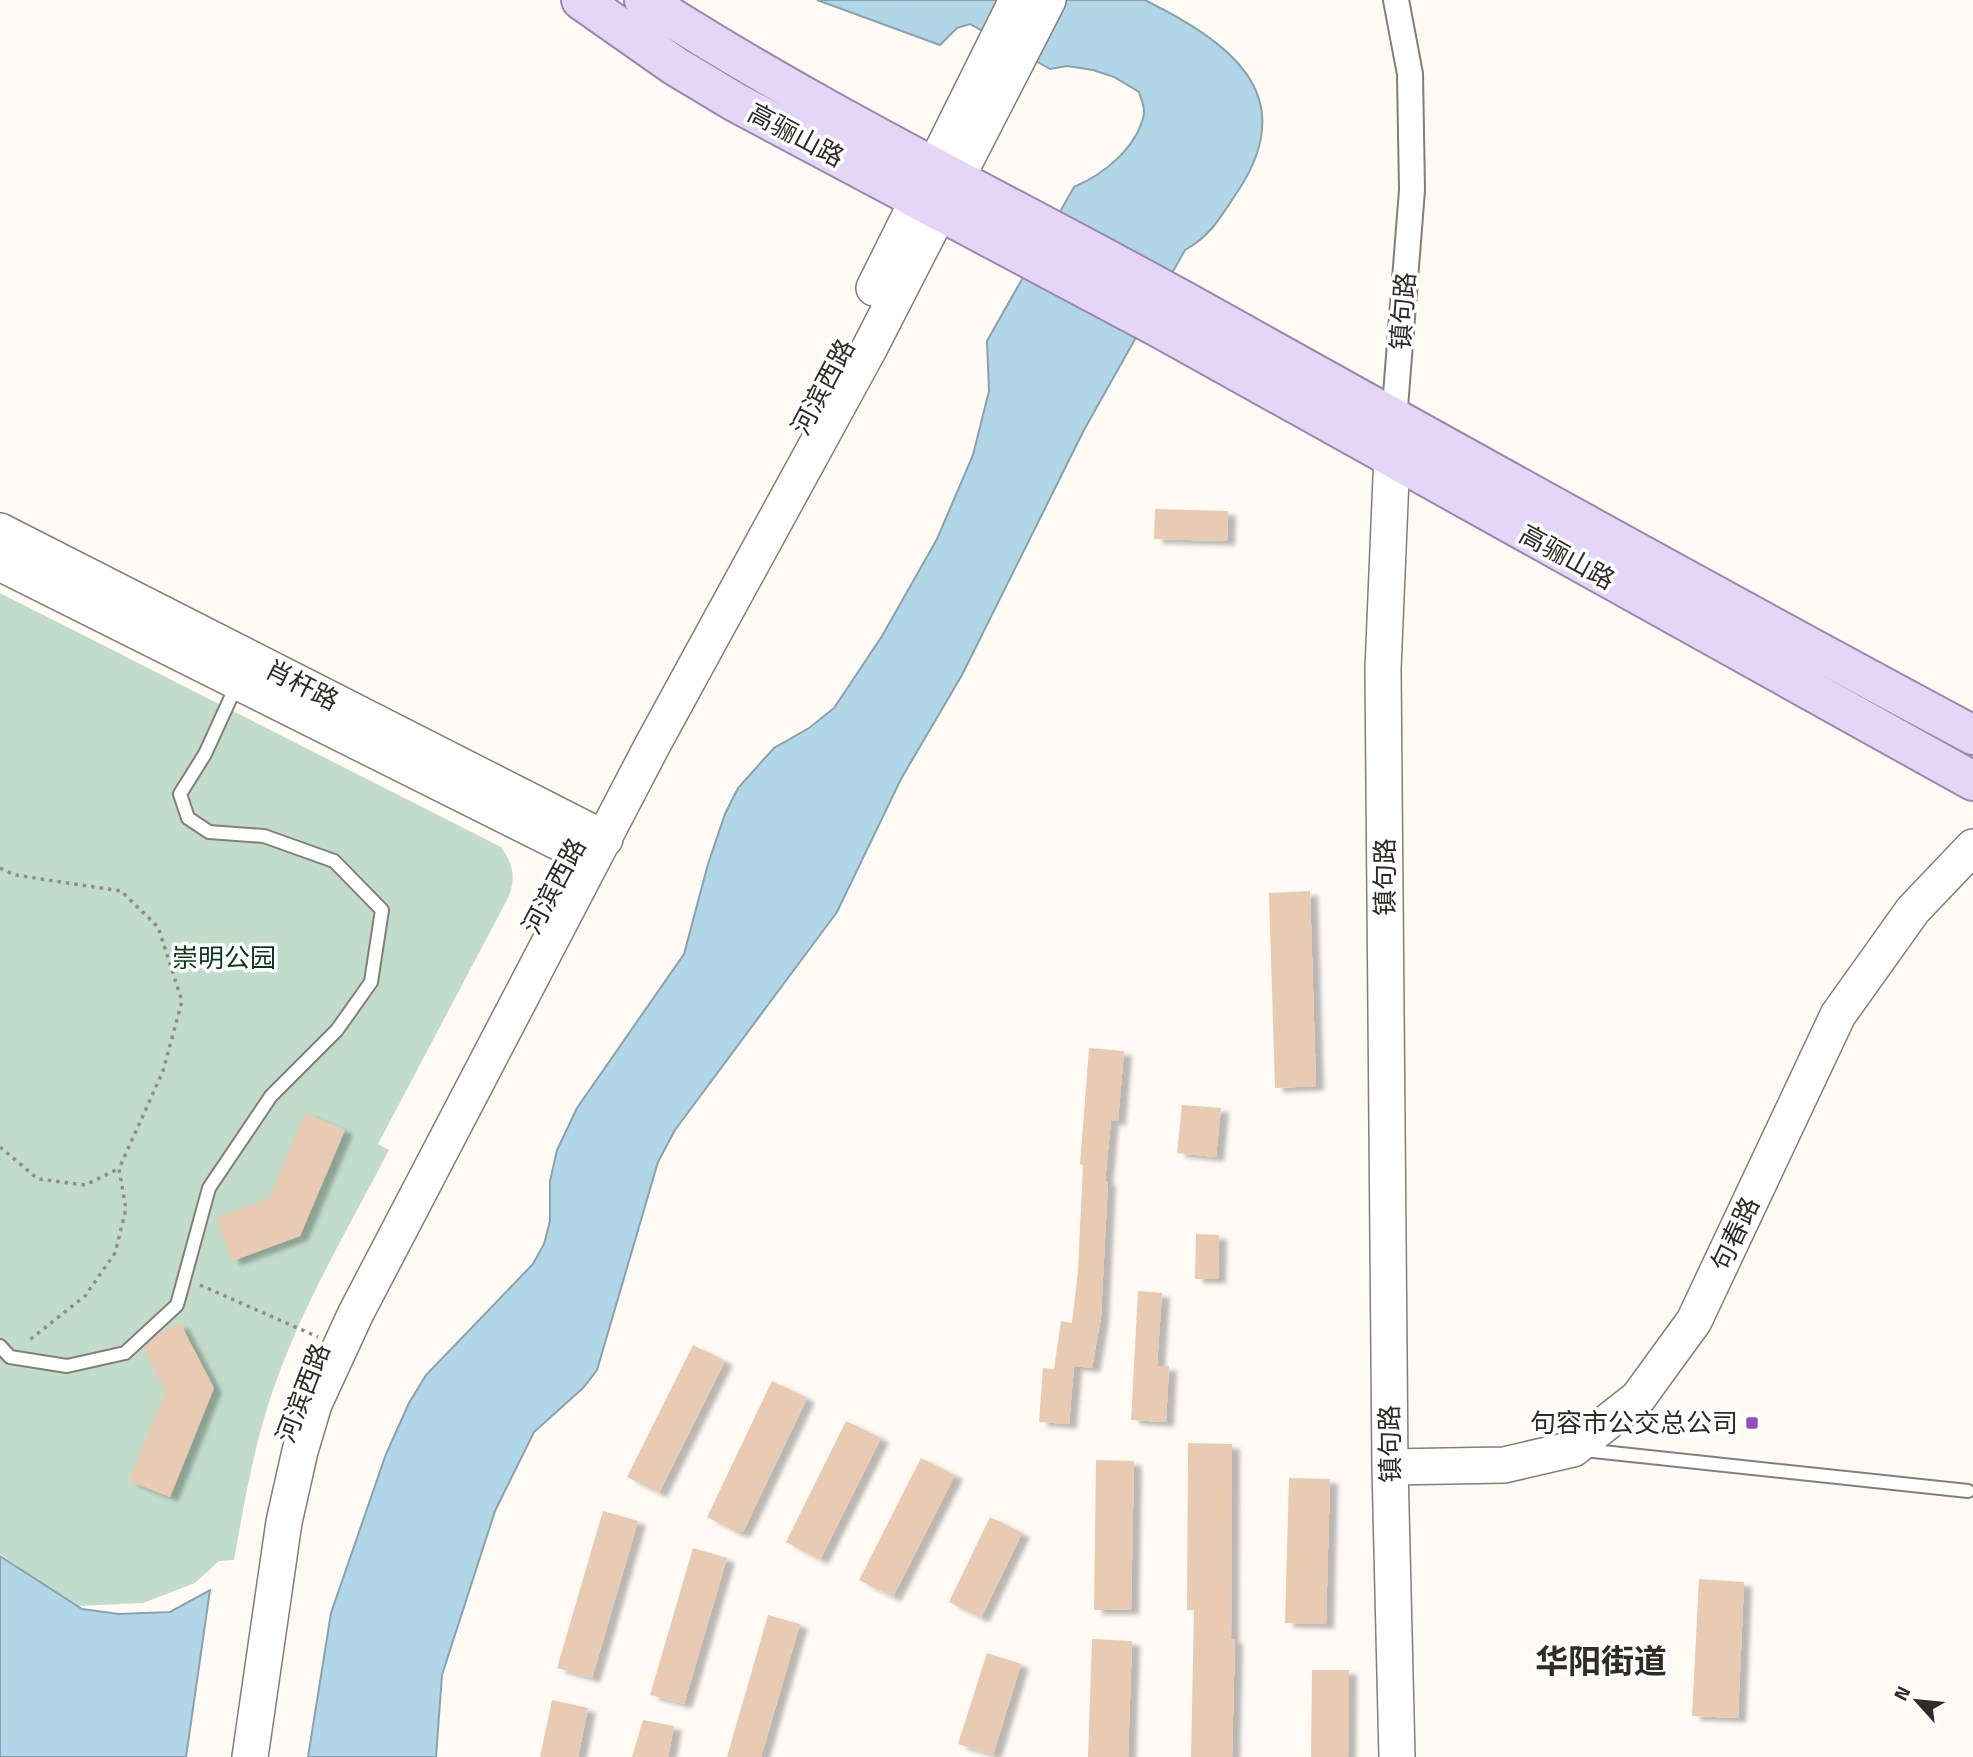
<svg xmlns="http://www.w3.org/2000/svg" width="1973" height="1757" font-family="'Titillium Web','Noto Sans SC',sans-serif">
<defs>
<filter id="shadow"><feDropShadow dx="8" dy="4.5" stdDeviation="2" flood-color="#0004"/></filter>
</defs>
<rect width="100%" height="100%" fill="#fffaf4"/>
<!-- green -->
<path fill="#c2dccb" d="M0 593 501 847C513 864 516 876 509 896L378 1144 389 1150C350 1225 306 1299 277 1379 255 1438 245 1499 234 1560L219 1561 195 1583 143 1603 76 1606 0 1554Z"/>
<!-- water -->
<path fill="#b0d6e8" stroke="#89a3ae" stroke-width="2" d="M817 0H1145C1227 41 1303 93 1238 191 1221 216 1212 235 1185 250L1084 430 962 675 901 779 837 912 675 1130 658 1162 597 1370 583 1388 534 1432 495 1511 442 1675 436 1757H308L331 1613 386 1454 409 1403 426 1375 533 1264 544 1244 550 1221V1181L557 1150 577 1108 684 954 708 864 725 814 738 788 774 748 809 728 834 708 882 636 937 539 973 455 989 391 987 341 1074 187C1104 174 1137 148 1144 114 1145 107 1141 99 1139 92L1114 77 1093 70 1067 66 1050 69 970 24 957 28 940 45Z
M0 1556 82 1609 119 1614 170 1612 210 1590 186 1757H0Z"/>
<!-- building -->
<path fill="#e9cab2" filter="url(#shadow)" d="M1155 509 1228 511 1227 541 1154 539Z
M1310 891 1316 1086 1275 1088 1269 893Z
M1089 1048 1124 1051 1118 1121 1111 1120 1105 1181H1108L1101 1317 1092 1368 1074 1366 1069 1424 1039 1422 1043 1368 1054 1369 1061 1321 1072 1323 1078 1271 1083 1165 1080 1164Z
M1182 1105 1221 1108 1216 1157 1177 1153Z
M305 1113 345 1130 300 1236 232 1261 216 1218 269 1198Z
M1196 1234 1219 1235 1218 1279H1195Z
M1138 1291 1162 1293 1157 1366H1169L1166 1422 1131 1420Z
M180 1323 214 1388 170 1497 129 1481 165 1391 143 1348 157 1335Z
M693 1345 725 1361 659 1493 627 1477Z
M772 1381 807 1398 743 1532H736L707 1517Z
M846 1421 881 1438 820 1560 786 1542Z
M1188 1443 1232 1444 1231 1639H1235L1232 1757H1191L1194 1610H1187Z
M921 1458 955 1475 893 1597 859 1580Z
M1096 1460 1134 1461 1131 1610H1094Z
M1289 1478 1330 1479 1326 1624 1285 1623Z
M603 1511 638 1521 592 1678 557 1668Z
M990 1517 1022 1533 981 1618 949 1602Z
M693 1548 727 1558 684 1704 650 1695Z
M1699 1579 1744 1582 1738 1718 1692 1716Z
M768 1615 800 1624 761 1757H727Z
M1092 1639 1132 1641 1128 1757H1088Z
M987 1653 1021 1664 993 1755 958 1744Z
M1312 1670H1349L1348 1757H1311Z
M552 1700 588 1708 578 1757H540Z
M643 1720 674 1726 668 1757H632Z"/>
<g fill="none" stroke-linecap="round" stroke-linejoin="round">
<!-- lane casing -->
<g stroke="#847e78" stroke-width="16">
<path id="lane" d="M0 1346 10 1357 67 1366 125 1353 177 1305 209 1188 271 1096 337 1030 371 982 382 910 334 861 264 836 209 832 188 818 180 794 205 754 237 684
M1584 1450 1968 1491"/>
</g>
<!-- street casing -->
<g stroke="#847e78" stroke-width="28">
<path id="street" d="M1394 420 1412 190 1410 74 1396 0"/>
</g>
<!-- secondary casing -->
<g stroke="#847e78" stroke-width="38">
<path id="secondary" d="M874 288 1017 0
M1393 430 1383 669 1390 1467 1397 1757
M0 531 605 839
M0 563 588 857
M1390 1467 1504 1465 1573 1449 1638 1398 1694 1321 1838 1015 1913 910 1973 847
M250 1757 284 1522 300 1451 314 1404 356 1313 653 744 869 349 1048 0"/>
</g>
<!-- primary casing -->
<g stroke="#9989ac" stroke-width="42">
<path id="primary" d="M581 0 675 66 735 102 1163 330 1973 781
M644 0C817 112 1003 201 1184 301 1446 447 1708 593 1973 735"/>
</g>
<!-- path -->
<path stroke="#928e89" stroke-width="3.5" stroke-dasharray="3.5 5" stroke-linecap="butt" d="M0 868 15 875 121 891 158 927 182 1001 163 1071 119 1169 126 1209 115 1253 85 1296 27 1342
M0 1147 38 1179 85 1185 118 1169
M200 1285 318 1337"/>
<!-- lane -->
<use href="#lane" stroke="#fff" stroke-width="12"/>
<!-- street -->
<use href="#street" stroke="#fff" stroke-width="24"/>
<!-- secondary -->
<use href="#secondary" stroke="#fff" stroke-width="35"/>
<!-- primary -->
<use href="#primary" stroke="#e5d6f8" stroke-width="38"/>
</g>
<!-- markers -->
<rect fill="#944dc1" stroke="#fff" stroke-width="2.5" x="1745" y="1416" width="14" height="14" rx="3.5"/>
<g text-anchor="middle" stroke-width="7" stroke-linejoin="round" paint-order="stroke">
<!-- street labels -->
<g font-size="26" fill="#2e2b28" stroke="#fff">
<text transform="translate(796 135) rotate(28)" y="9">高骊山路</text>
<text transform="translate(1403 311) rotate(-86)" y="9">镇句路</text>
<text transform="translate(823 387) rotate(-62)" y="9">河滨西路</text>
<text transform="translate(1567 557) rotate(29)" y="9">高骊山路</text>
<text transform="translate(302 685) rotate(27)" y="9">肖杆路</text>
<text transform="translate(1385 877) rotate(-90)" y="9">镇句路</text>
<text transform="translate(554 886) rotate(-62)" y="9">河滨西路</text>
<text transform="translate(1735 1234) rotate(-65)" y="9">句春路</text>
<text transform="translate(303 1393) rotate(-69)" y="9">河滨西路</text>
<text transform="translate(1390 1444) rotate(-91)" y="9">镇句路</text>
</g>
<!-- park labels -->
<g font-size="26" fill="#0b3721" stroke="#fff">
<text x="224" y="967">崇明公园</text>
</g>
<!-- poi labels -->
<g font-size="26" fill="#2e2b28" stroke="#fff" text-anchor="end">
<text x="1738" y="1432">句容市公交总公司</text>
</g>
<!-- district labels -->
<g font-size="33" font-weight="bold" fill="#2e2b28" stroke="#fff">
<text x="1601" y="1673">华阳街道</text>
</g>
</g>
<!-- north arrow -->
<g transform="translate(1917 1701) rotate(297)" stroke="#ffffff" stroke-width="5" paint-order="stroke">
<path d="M0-5L12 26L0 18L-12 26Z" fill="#2e2b28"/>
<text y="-10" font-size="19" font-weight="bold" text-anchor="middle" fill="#2e2b28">N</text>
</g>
</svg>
